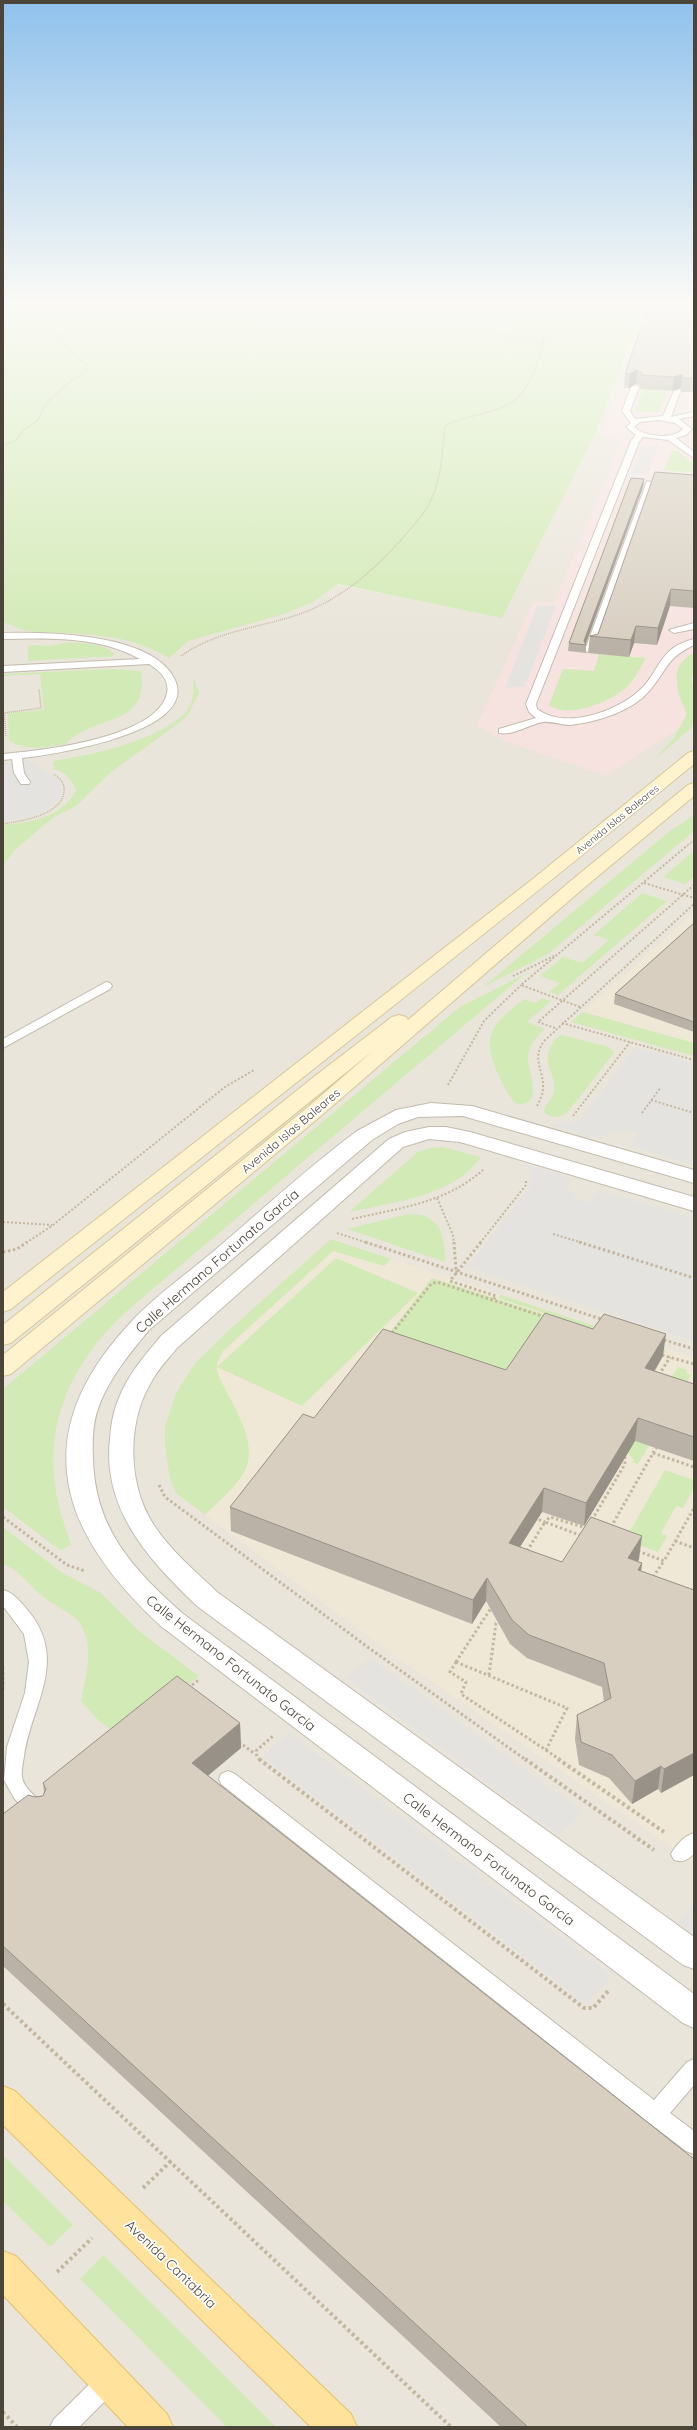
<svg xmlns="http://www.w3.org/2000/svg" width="697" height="2430" font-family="Quicksand,sans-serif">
<rect width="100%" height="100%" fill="#f6f3ec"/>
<!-- residential -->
<path fill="#eae5da" d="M637 304H694V2427H3V605L325 582 502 617 596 432 644 310 636 306Z"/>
<!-- education -->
<path fill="#efe8d6" d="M694 912V1043L583 1012 656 947Z
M331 1239 694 1358V1863L388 1651 176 1493 170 1479 165 1446V1427L176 1393 186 1375 221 1338Z"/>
<!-- medical -->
<path fill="#f6e3e0" d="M641 304H694V653L681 662 676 672 678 696 687 713 678 729 607 776 504 741 477 725 533 602H554L621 444 601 432 651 309Z"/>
<!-- green -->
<path fill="#d2eab5" d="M3 304H637L636 306 644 309 596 432 502 618 338 584 313 602 284 614 188 641 169 658C125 631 78 635 29 631 21 630 11 625 3 622Z
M643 389 668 391 659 412H635Z
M672 451H678L694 465V473L664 470Z
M68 642C78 643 108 644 114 654L111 657H95L28 661V645L51 646Z
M694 653V671L691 678 694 689V721L690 729 653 761 674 738 687 714C677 692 667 666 694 653Z
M599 654 646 658C640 668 635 679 627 687 611 701 569 720 549 705L563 669 594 671Z
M110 669 141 671C150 730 90 714 66 744 47 747 25 752 9 740L8 713 44 710 40 674 3 676V674Z
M193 677 199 693 189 713 179 723 111 772 76 806 56 816 44 825 15 850 3 865V825C30 823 62 817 76 791 72 779 66 772 54 769L53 761C91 755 155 742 184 714 194 704 194 691 193 677Z
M694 815V831L548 954 483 987 670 831Z
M694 851V877L685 884 663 877Z
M642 893 667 901 558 995 549 992 560 983 540 976 563 957 582 963 609 940 594 935Z
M525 974 128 1310C72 1361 41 1425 58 1502 61 1517 67 1531 71 1545L60 1550 3 1507V1389L461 1006Z
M542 998 551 1001 527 1022 545 1029C537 1036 530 1044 528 1055 526 1067 546 1107 517 1104 509 1098 503 1085 499 1076 480 1035 492 1025 524 999L536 1003Z
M583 1012 694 1043V1056L571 1022Z
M562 1035 609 1047 614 1053 567 1113C559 1117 550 1120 544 1111 545 1104 553 1099 554 1091 557 1072 539 1064 553 1043 556 1039 557 1036 562 1035Z
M443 1147 481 1157C453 1197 393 1202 349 1212L418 1152 429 1148Z
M408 1214C440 1212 445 1235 445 1262L347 1229Z
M331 1239 391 1259 384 1266 333 1251 223 1351 217 1363V1371C228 1402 265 1444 241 1477 231 1491 217 1503 205 1515L176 1493 170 1479 165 1446V1427L176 1393 195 1363 229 1330Z
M336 1258 418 1293 302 1406 217 1367Z
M432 1278 549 1316 508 1376 387 1336Z
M501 1295 667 1350 664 1353 498 1298Z
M678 1367 687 1370 686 1373 691 1375 638 1464 632 1462 634 1460 627 1452Z
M665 1470 694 1480V1488L683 1508 676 1506 661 1533 667 1536 658 1552 625 1540Z
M3 1527 61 1572 101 1593 139 1631 199 1676 174 1696 126 1742 96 1718 81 1701C86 1677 96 1641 77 1620 67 1610 52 1605 41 1595 29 1585 18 1569 3 1564Z
M3 2155 73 2225 50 2247 3 2201Z
M103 2255 276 2427H227L80 2279Z"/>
<!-- parking -->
<path fill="#e5e3e0" d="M658 445 648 473 631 475 642 447Z
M556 605 525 687 505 688 537 606Z
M27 760 60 781 62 795 51 807 42 813 3 823V763Z
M635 1047 694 1063V1164L630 1146 638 1132 619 1131 604 1135 600 1139 550 1125 574 1122 583 1117Z
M521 1163 571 1178 568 1187 570 1191 579 1199 588 1204 598 1190 694 1218V1341L467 1267 532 1184 531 1171Z
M370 1658 584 1812 559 1835 346 1678Z
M289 1733 612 1976 586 2004 262 1756Z
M694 1905V1934L678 1922Z"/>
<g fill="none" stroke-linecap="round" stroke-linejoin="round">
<!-- service casing -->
<g stroke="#c2bbae" stroke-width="2">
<path id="service" d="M635 385 639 387 630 411 635 419 663 416 674 391 681 389 671 417 694 412V416L679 419 692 429 686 435 676 438 694 452V458L668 440 643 437 639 442 536 704 537 709C565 730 616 712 640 690 661 670 658 648 694 639V645C666 658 668 669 650 690 633 711 597 722 570 725 562 725 551 721 543 722 530 724 513 736 499 733V729L536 718 529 712 526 704 631 441 636 435 626 427 631 423 622 411 631 387ZM659 420 675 423 683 429C673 440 645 437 634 427L640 422Z
M647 481 654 483 595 650 587 652 585 650Z
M694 623V629L674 633 669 630Z
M3 633C47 632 154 633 175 680 199 732 52 755 22 758L24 773 30 782 29 784H21L14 773 12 759 3 760V754C40 751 158 738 167 693 170 680 159 670 149 664L3 672V666L140 659C99 636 49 638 3 639Z
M106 982 110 983 112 986 110 989 3 1048V1039Z
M3 1590C15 1593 22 1604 30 1613 68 1662 31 1706 24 1756 23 1763 21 1770 22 1777 24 1791 42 1799 47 1811L45 1817 38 1819 31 1817 14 1798 4 1780 7 1747 25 1693 29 1662 24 1634 3 1606Z
M228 1771 235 1774 654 2100 687 2062 694 2059V2085L670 2113 694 2131V2154L686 2151 647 2121 221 1784 219 1779 221 1774Z
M694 1833V1854C687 1860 683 1863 674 1860L671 1854C676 1845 684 1836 694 1833Z
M109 2369 117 2373 121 2381 117 2389 79 2427H50L54 2419 101 2373Z"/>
</g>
<!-- minor casing -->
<g stroke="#c2bbae" stroke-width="2">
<path id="minor" d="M431 1103 472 1106 694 1170V1183L463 1116 418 1117 398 1124 372 1140 149 1330C130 1353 111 1376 100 1403 93 1420 92 1440 93 1457 94 1528 132 1568 182 1613L694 1994V2028L683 2023 162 1627C57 1531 26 1433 132 1321 156 1295 187 1274 214 1251 261 1211 307 1168 357 1131L396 1110Z
M429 1127H446L470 1132 694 1197V1211L460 1142 429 1139 403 1147 177 1348C169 1358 159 1368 153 1379 128 1418 127 1476 149 1517 165 1546 193 1569 217 1592L694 1937V1969L683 1965 197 1606C149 1560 102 1510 110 1438 111 1422 115 1405 122 1391 132 1370 146 1354 161 1336L389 1139 405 1132Z"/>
</g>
<!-- secondary casing -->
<g stroke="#d6c79b" stroke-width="2">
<path id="secondary" d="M694 751V764C469 949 238 1127 11 1309L3 1312V1292L534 878 688 753Z
M694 783V796L579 892 322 1115 11 1374 3 1376V1355L308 1107 374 1050 11 1343 3 1345V1325L315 1076 392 1017 399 1015 406 1017 408 1020 567 884 688 785Z"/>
</g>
<!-- primary casing -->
<g stroke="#e6c16a" stroke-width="2">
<path id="primary" d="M3 2086 15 2091 351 2414 357 2427H311L3 2125Z
M3 2251 16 2256 167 2414 173 2427H128L3 2295Z"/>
</g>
<!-- path-far3 -->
<path stroke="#c4b79f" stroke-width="1.5" stroke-dasharray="1 1" stroke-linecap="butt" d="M343 314C392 307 439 306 488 316L485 327 494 333 545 342
M3 319 21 313 10 304
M3 446 16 440 24 430 37 421 47 402 68 383 82 374 88 366C70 352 54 341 53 317L64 304
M181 656C216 631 258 628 297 615 341 600 376 569 406 534 415 524 425 513 431 500 442 477 442 451 445 426 465 415 490 415 511 403 528 393 544 353 544 333 544 323 540 313 536 304
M6 736 4 713 41 708 39 689
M3 824C22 821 61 815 64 792 65 783 60 778 53 774
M687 846 694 840"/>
<!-- path-far2 -->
<path stroke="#c4b79f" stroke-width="2" stroke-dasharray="2 2" stroke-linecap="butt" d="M644 883 694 898
M513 976 554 956
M580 1007 521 985 688 845
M562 1023 694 1060
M555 1028 538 1022 694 885
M448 1085 484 1021 521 985
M651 1100 694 1113
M537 1106C540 1100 543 1094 543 1088 544 1070 531 1059 544 1041L694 904
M642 1113 661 1087
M573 1116 630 1042
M437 1198 453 1235 454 1243
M352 1219C399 1208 447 1203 484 1169
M3 1222 52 1225
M337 1233 368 1243
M553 1234 583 1243
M26 1243 53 1225 225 1087 254 1070
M480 1243 526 1185V1180"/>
<!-- path-far1 -->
<path stroke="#c4b79f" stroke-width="3" stroke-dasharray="2.5 2.5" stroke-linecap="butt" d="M365 1242 604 1320
M454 1242 456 1271
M481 1242 450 1281 496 1296 494 1299
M579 1242 694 1278
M3 1252 17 1249 27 1242
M392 1333 431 1284 437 1282 545 1317
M664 1340 694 1349
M662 1355 694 1364
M659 1375 670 1357
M653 1453 694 1467
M159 1485 165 1497 369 1648 526 1760
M3 1517 67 1565 85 1571
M534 1518 545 1522 550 1517 586 1528
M592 1520 625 1464V1456
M611 1527 657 1446
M675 1541 694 1548
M527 1551 545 1522 582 1536
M638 1551 664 1561 694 1508
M653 1577 664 1561
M456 1662 567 1708 546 1750 461 1694 466 1682 450 1672Z
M456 1662 491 1608
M3 1667V1691
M489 1675 496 1623 499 1619
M188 1688 200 1679
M239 1742 255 1754
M546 1750 560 1760
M260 1760 257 1757 256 1751 274 1735"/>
<!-- path -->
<path stroke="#c4b79f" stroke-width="4" stroke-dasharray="3 3" stroke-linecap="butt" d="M259 1759 584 2008H593L609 1990
M525 1759 654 1850
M558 1759 664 1832
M3 2004 451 2427
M143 2188 171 2161
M57 2272 92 2238
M3 2412 17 2427"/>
<!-- service -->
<use href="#service" fill="#fff" fill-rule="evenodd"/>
<!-- minor -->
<use href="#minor" fill="#fff" fill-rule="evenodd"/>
<!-- secondary -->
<use href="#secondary" fill="#fff3cd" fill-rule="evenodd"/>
<!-- primary -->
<use href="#primary" fill="#ffe39c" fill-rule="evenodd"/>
</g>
<!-- wall -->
<path fill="#bab2a6" d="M645 304H694V392H682L681 388 672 391 640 389V386L636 384 629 388H624L625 374 648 307 645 306Z
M694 475V608L670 606 657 645 634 643 629 657 588 653 590 636 598 634Z
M644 479 643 487 586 644V653L568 651 569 643Z
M694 923V1032L614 1004 615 994Z
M663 1356 655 1371 694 1384V1461L635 1441 584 1526 542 1512 520 1547 562 1562 639 1559 638 1562 642 1563 641 1571 694 1590V1775L661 1793 658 1789 632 1804 609 1778 579 1765 575 1739 577 1715 604 1702 602 1687 527 1658 510 1644 486 1601 472 1624 231 1531 230 1507 314 1418 506 1370Z
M240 1723 241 1748 208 1776 694 2427H501L3 1966V1814L35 1797 43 1796 44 1793 43 1783Z"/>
<!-- shaded-wall -->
<path fill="#979187" d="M637 370 636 384 629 388 630 374Z
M682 374 681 388 672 391 674 377Z
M644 479 643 487 585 645 584 641Z
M671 589 670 606 657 645 658 628Z
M636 626 634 643 629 657 631 640Z
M666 1334 663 1356 642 1391 645 1368Z
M638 1418 635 1441 584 1526 586 1503Z
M544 1488 542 1512 508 1566 509 1543Z
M642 1536 639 1559 625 1582 628 1558Z
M642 1563 639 1587 638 1570Z
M487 1578 486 1601 472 1624 473 1600Z
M240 1723 241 1748 194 1787 192 1763Z
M694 1753V1775L661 1793 664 1769Z
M661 1766 658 1789 632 1804 635 1781Z"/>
<!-- building -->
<path fill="#d8cfc1" stroke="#979187" d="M649 304H694V378H683L682 374 674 377 641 375 642 373 637 370 630 374H625Z
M655 472 694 475V591L671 589 658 628 636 626 631 640 590 636 598 634Z
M631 478 644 479 584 641 586 645 569 643Z
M694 923V1022L615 994Z
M545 1313 593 1329 604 1314 666 1334 645 1368 694 1384V1437L638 1418 586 1503 544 1488 509 1543 562 1562 591 1517 642 1536 628 1558 642 1563 638 1570 694 1590V1753L664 1769 661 1766 635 1781 612 1755 581 1742 577 1715 611 1698 604 1663 529 1635 512 1620 487 1578 473 1600 230 1507 303 1414 314 1418 383 1329 506 1370Z
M177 1676 240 1723 192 1763 694 2159V2427H528L3 1946V1814L28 1795 35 1797 43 1796 46 1789 43 1783Z"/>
<!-- sky -->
<linearGradient id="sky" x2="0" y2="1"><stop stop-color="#8fc1ec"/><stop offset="0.47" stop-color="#fbfaf6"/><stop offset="1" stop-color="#fbfaf6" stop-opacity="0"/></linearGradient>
<rect width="697" height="644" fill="url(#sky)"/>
<g text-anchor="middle" stroke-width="3.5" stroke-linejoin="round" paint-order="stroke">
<!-- far-street labels -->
<g font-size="10" fill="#4b4439" stroke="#fff">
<text transform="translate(617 819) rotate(-39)" y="4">Avenida Islas Baleares</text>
</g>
<!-- street labels -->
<g font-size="12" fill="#4b4439" stroke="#fff">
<text transform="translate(291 1131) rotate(-40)" y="4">Avenida Islas Baleares</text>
</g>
<!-- near-street labels -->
<g font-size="14" fill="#4b4439" stroke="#fff">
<text transform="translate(217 1261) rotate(-41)" y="5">Calle Hermano Fortunato García</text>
<text transform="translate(231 1663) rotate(38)" y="5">Calle Hermano Fortunato García</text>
<text transform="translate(489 1859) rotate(37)" y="5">Calle Hermano Fortunato García</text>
<text transform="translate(171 2264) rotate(44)" y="5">Avenida Cantabria</text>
</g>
</g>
<!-- border -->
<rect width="697" height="2430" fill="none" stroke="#4b4439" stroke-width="8"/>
</svg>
